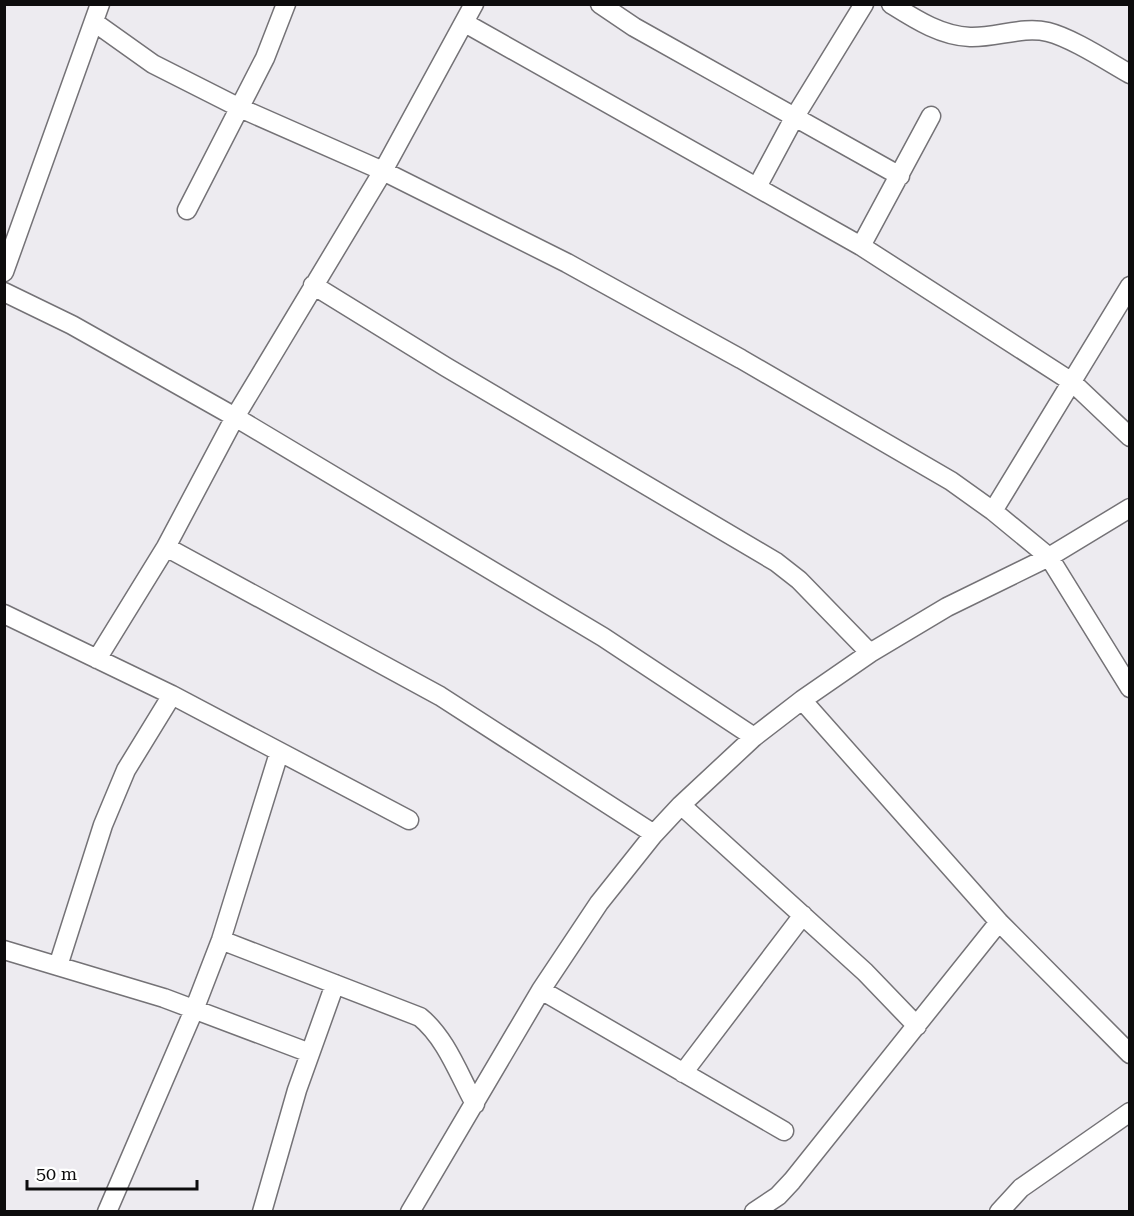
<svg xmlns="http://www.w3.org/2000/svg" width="1134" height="1216" font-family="'Roboto Serif',serif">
<rect width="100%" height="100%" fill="#edebf0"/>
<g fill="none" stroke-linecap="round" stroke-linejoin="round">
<!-- street casing -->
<g stroke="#747276" stroke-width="21">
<path id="street" d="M600 4 634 27 900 176
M891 4C915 19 941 36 970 37 996 38 1022 26 1048 32 1072 38 1107 61 1130 74
M94 22 153 64 240 108 383 171 567 263 741 359 951 481 993 511 1049 557 1130 688
M465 23 861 246 1072 382 1130 437
M757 187 794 118 864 4
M187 210 265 58 286 4
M861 246 931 116
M4 272 100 4
M313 285 446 367 776 562 799 580 870 653
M4 292 72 325 235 417 603 637 754 737
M993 511 1130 286
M166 547 440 696 654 834
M4 614 172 695 409 820
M97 659 166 547 235 417 383 171 474 4
M802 700 999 922 1130 1054
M681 805 865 972 917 1026
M221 940 420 1017C446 1038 459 1075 475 1104
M4 950 164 998 310 1053
M58 966 103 825 126 770 172 695
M541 990 784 1131
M683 1073 803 915
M107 1212 194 1010 221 940 279 753
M262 1212 297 1090 335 984
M410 1212 541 990 599 903 654 834 681 805 754 737 802 700 870 653 947 607 1049 557 1130 508
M754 1212 778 1196 792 1181 999 922
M999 1212 1021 1188 1130 1112"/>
</g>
<!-- street -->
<use href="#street" stroke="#fff" stroke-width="18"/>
</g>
<!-- border -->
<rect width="1134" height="1216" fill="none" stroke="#0d0c0d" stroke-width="12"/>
<!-- scale -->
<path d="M27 1180v9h170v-9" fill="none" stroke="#0d0c0d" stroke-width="3"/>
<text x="36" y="1180" font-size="18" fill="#0d0c0d" stroke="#ffffff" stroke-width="4.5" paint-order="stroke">50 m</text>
</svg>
